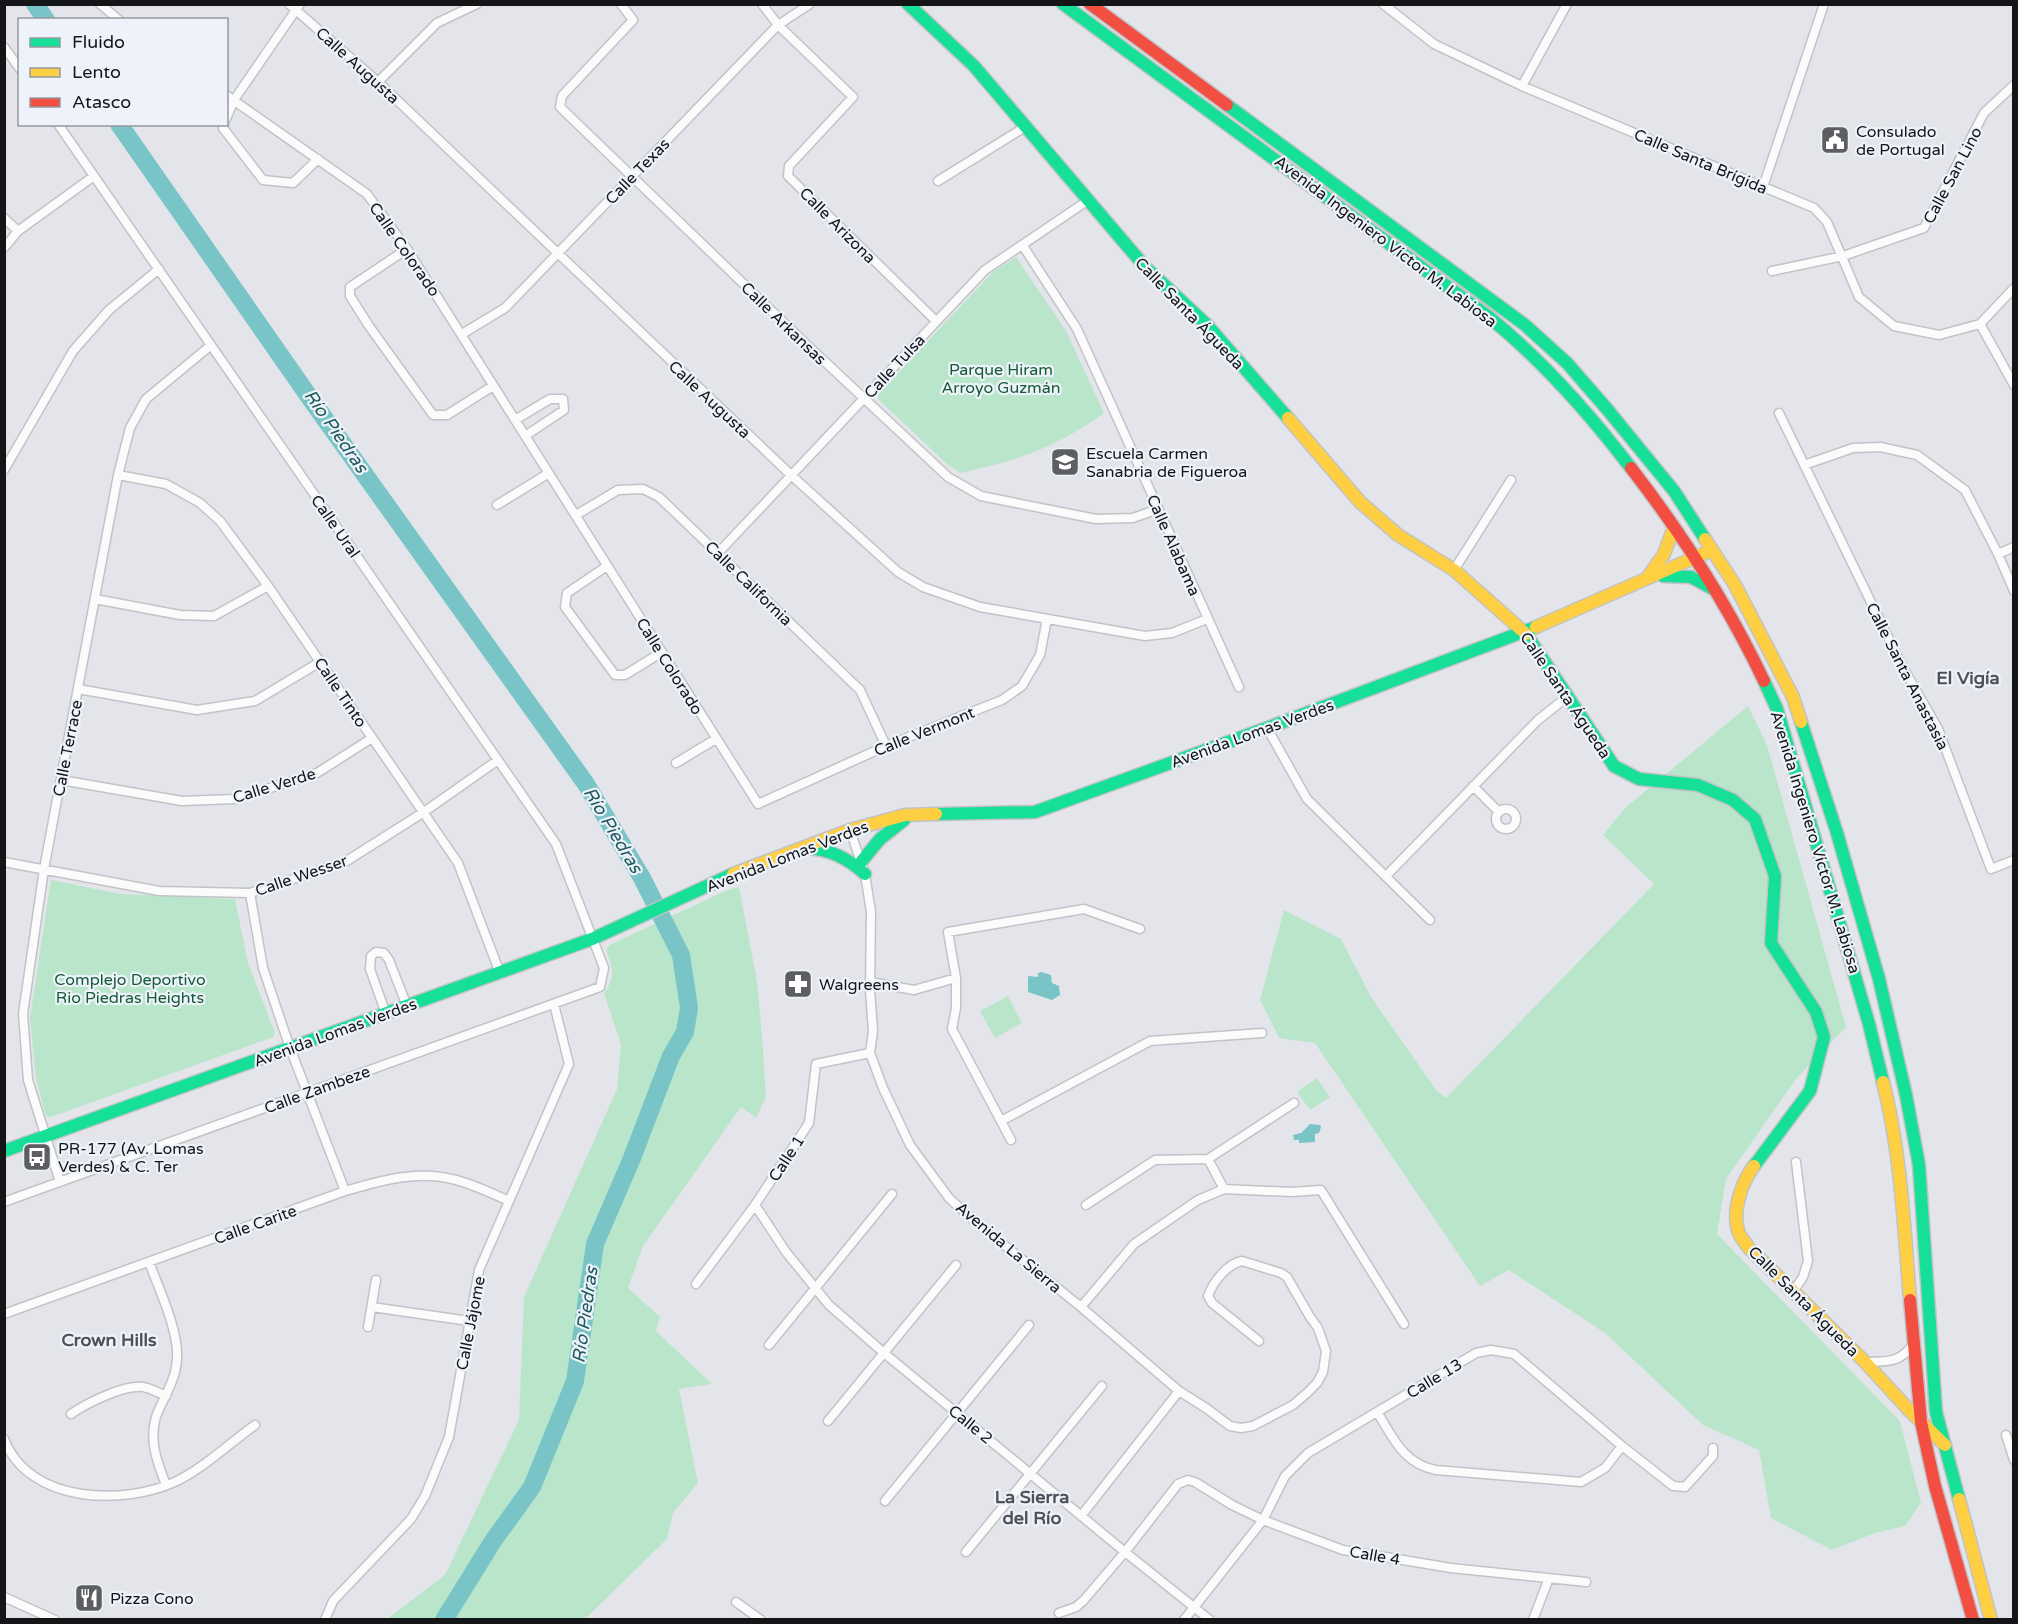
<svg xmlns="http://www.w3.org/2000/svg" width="2018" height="1624" font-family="'Varela Round',sans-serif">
<rect width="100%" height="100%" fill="#e4e5ea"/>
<!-- green -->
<path fill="#b9e6cb" d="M1016 257 1066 331 1104 413C1079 431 1049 448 1020 457 1001 464 980 468 960 473L945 462 878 399 879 393 994 271Z
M1748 706 1767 745 1846 1027 1796 1079 1726 1179 1717 1234 1900 1421 1921 1503 1905 1526 1875 1533 1832 1550 1771 1518 1759 1450 1703 1425 1605 1333 1509 1270 1480 1286 1315 1043 1279 1038 1260 1000 1284 910 1341 939 1371 997 1436 1090 1446 1098 1654 884 1603 835 1625 808Z
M51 880 120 894 235 899 248 963 273 1028 275 1033 273 1037 51 1117 46 1116 36 1079 30 1018Z
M739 887 757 981 763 1048 766 1097 756 1118 741 1107 643 1246 628 1288 660 1317 656 1331 712 1384 679 1389 698 1483 673 1513 667 1539 585 1619H387L445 1575 519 1420 524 1297 617 1089 621 1045 604 993C616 977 613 968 606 950L610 945 725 891Z
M1008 996 1022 1023 995 1038 980 1011Z
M1317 1078 1330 1097 1310 1110 1297 1092Z"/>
<!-- water -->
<path fill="#78c4c7" d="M1041 972 1051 975 1052 983 1059 986 1060 995 1052 1000 1028 992V976L1038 977V973Z
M1310 1124 1320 1125 1321 1127 1319 1133 1315 1134V1142L1299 1143V1140H1294L1293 1135 1301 1133Z"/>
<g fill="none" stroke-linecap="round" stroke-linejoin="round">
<!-- river -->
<path stroke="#78c4c7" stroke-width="18" d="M35 4 46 20
M119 124 310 398 586 784 642 878 681 955 689 1008 685 1032 671 1056 632 1158 595 1244 575 1381 532 1487 493 1541 444 1620"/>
<!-- street casing -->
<g stroke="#c2c3c7" stroke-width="11">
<path id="street" d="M100 4 119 20
M289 4 378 82 791 475 898 572 923 587 980 607 1145 636 1172 633 1207 619
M621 4 633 20 562 96 560 107 806 344 948 477 981 496 1096 519 1133 518 1158 509
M762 4 778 25 853 97 789 166 788 176 936 321
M1383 4 1434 44 1522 86 1814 208 1827 222 1859 297 1894 326 1939 335 1980 324
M4 47 20 69
M378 82 437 23 477 4
M1522 86 1567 4
M226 95 367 194 407 249 758 804 886 746 1002 700 1022 686 1040 655 1047 619
M226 119 234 100 300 4
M224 124 223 128 263 180 293 183 318 159
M938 181 1025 127
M1763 187 1824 4
M4 218 18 231
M1023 246 1077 329 1239 687
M4 248 18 231 94 176
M407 249 350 287V296L369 326 433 415H447L493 386
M1772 271 1843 256 1924 228 1984 113 2014 85
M1980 324 2014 385
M1980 324 2014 288
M462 334 505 308 778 25 810 4
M1779 413 1901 664 1938 729 1991 869 2014 860
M515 420 550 399H563L564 410 525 436
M1804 465 1853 448 1880 447 1917 455 1965 490 1998 554 2014 591
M4 470 73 351 109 310 159 269
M118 475 166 484 200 503 220 521 268 586 458 863 500 973
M497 505 549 473
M576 515 618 490 643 489 659 497 860 690 886 746
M718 553 985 270 1087 201
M1998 554 2014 547
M607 566 567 593 565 607 615 675H625L662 652
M1454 570 1511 480
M95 599 180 615 214 616 268 586
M78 689 197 710 255 701 320 662
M1267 728 1307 799 1430 920
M676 763 716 739
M61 780 182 801 235 799 317 773 372 738
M1473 786 1499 812
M1496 819a10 10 0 1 1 20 0a10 10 0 1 1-20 0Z
M850 830 865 874 871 912 870 990 873 1031 870 1053 883 1088 910 1145 949 1198 972 1219 1081 1307 1179 1391 1206 1408 1230 1426 1241 1428 1253 1426 1293 1405 1307 1393 1317 1383 1323 1372 1326 1351 1318 1328 1310 1317 1287 1277 1281 1273 1242 1261C1227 1264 1213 1282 1208 1296L1212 1303 1259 1341
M4 862 159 891 250 893 345 862 424 812 498 760
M1387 875 1538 720 1567 697
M250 893 263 968 290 1048 345 1191
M956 978V1008L952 1029 1011 1140
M870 982 914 990 956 978 948 932 1084 909 1140 929
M386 1014 370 969 371 956 376 952 384 953 389 960 407 1006
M1001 1121 1150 1041 1262 1033
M60 1182 28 1080 23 1014 44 869 118 475 130 428 146 399 210 346
M1224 1189 1208 1159 1294 1103
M4 1202 600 987 604 968 556 844 58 124
M755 1205 786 1252 829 1305 884 1353 1125 1552 1210 1620
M1086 1205 1155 1160 1208 1159
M149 1262C159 1289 179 1331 177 1359 176 1379 165 1395 157 1414 148 1439 157 1462 166 1485
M696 1284 755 1205 809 1123 816 1064 870 1053
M1793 1292 1803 1277 1808 1261 1796 1162
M372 1307 469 1321
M1081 1307 1134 1244 1198 1200 1224 1189 1291 1192 1321 1190 1404 1324
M4 1314 345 1191C380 1181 415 1170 452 1179 471 1183 491 1193 509 1201
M368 1327 376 1280
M769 1345 892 1194
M1865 1362C1887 1361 1898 1364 1913 1345
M1377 1412C1393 1437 1403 1464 1436 1470L1581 1482 1605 1468 1622 1446
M71 1414C87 1403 123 1385 143 1387 150 1388 159 1393 166 1396
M828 1421 956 1265
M2006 1435 2014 1460
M4 1439C29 1504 124 1506 177 1481 205 1467 230 1443 255 1425
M885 1501 1029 1325
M1081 1516 1179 1391
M966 1552 1102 1386
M4 1597 55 1620
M736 1602 761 1620
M1059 1613 1076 1607 1084 1600 1125 1552 1178 1484 1188 1480 1195 1482 1232 1505 1263 1520 1343 1550 1451 1568 1586 1582
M325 1620 333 1601 411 1519 425 1496 449 1437 479 1270 569 1064 554 1004
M1184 1620 1263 1520 1285 1476 1308 1453 1476 1353 1491 1350 1514 1354 1622 1446 1673 1486 1685 1487 1713 1456V1448
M1533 1620 1549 1578"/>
</g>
<!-- fast casing -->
<g stroke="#c2c3c7" stroke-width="15">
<path id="fast" d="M908 4 974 66 1146 268 1207 325 1288 418
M1063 4 1489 317C1543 361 1589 413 1631 468
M1227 105 1525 325 1567 363 1607 409 1674 491 1705 539
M1663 576 1691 577 1715 590
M1526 634 1614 766 1639 779 1698 785 1733 800 1755 819 1775 876 1771 943 1816 1012 1824 1037 1810 1091 1754 1166
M1764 681 1777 709 1869 1024 1883 1082
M1801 722 1837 833 1879 979 1906 1095 1919 1165 1936 1412 1959 1499
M936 814 1035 812 1267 728 1536 627
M806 848C830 849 848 858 865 874
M861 862 880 839 904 820
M4 1151 592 939 733 874"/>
</g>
<!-- slow casing -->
<g stroke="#c2c3c7" stroke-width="15">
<path id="slow" d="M1288 418 1360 502 1398 535 1454 570 1526 634
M1705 539 1735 585 1793 697 1801 722
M1648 577 1664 554 1674 527
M1536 627 1712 550
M733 874 850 830 905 815 936 814
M1883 1082C1901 1152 1904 1228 1910 1300
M1754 1166C1742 1182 1732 1210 1738 1230 1739 1236 1745 1242 1748 1247L1865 1362 1908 1409 1945 1445
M1959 1499 1991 1620"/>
</g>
<!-- jam casing -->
<g stroke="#c2c3c7" stroke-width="15">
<path id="jam" d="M1090 4 1227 105
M1631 468C1682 534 1728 605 1764 681
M1910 1300 1921 1422 1935 1486 1973 1620"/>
</g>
<!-- street -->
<use href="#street" stroke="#fbfbfc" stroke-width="8"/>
<!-- fast -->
<use href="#fast" stroke="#16e098" stroke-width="12"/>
<!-- slow -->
<use href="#slow" stroke="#ffcf43" stroke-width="12"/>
<!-- jam -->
<use href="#jam" stroke="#f24e42" stroke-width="12"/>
</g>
<!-- icons -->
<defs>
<g id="civic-square" transform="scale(1.5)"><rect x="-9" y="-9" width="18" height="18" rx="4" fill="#5c5e61" stroke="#eef2fa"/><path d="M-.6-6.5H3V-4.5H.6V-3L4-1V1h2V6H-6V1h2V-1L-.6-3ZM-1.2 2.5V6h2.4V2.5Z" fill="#fff"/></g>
<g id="school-square" transform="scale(1.5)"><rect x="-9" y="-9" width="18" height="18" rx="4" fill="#5c5e61" stroke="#eef2fa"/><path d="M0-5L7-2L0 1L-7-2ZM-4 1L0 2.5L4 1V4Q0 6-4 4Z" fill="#fff"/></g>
<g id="pharmacy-square" transform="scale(1.5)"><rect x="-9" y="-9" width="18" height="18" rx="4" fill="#5c5e61" stroke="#eef2fa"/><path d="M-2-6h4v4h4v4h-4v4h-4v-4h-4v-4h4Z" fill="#fff"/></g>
<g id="bus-square" transform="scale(1.5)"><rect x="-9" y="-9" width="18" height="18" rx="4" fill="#5c5e61" stroke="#eef2fa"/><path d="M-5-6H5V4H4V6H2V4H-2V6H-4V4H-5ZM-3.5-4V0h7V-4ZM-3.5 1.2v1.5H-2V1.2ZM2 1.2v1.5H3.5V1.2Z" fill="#fff"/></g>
<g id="restaurant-square" transform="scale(1.5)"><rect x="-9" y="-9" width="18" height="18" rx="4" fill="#5c5e61" stroke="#eef2fa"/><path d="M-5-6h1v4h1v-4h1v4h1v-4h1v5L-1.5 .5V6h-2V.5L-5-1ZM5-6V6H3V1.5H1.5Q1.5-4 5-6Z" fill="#fff"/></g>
</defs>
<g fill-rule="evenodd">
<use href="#civic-square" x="1835" y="140"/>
<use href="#school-square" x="1065" y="462"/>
<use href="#pharmacy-square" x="798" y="984"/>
<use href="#bus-square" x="37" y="1157"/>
<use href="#restaurant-square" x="89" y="1598"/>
</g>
<g text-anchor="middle" stroke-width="4.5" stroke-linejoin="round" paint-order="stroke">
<!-- street labels -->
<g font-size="16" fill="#131517" stroke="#eef2fa">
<text transform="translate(358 65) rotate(42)" y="6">Calle Augusta</text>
<text transform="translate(1701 161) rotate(23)" y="6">Calle Santa Brígida</text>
<text transform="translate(637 171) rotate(-46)" y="6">Calle Texas</text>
<text transform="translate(1952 175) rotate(-62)" y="6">Calle San Lino</text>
<text transform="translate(838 225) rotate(45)" y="6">Calle Arizona</text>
<text transform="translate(1386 241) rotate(37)" y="6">Avenida Ingeniero Víctor M. Labiosa</text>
<text transform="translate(405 249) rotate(55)" y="6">Calle Colorado</text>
<text transform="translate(1190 313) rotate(46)" y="6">Calle Santa Águeda</text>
<text transform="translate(784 323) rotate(44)" y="6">Calle Arkansas</text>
<text transform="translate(894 366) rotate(-47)" y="6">Calle Tulsa</text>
<text transform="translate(710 399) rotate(43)" y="6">Calle Augusta</text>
<text transform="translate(336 526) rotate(55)" y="6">Calle Ural</text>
<text transform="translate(1174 545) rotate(66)" y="6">Calle Alabama</text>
<text transform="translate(749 583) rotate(44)" y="6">Calle California</text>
<text transform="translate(670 666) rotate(58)" y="6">Calle Colorado</text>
<text transform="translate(1908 676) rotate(63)" y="6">Calle Santa Anastasia</text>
<text transform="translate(341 692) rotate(56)" y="6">Calle Tinto</text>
<text transform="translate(1566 695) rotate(56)" y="6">Calle Santa Águeda</text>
<text transform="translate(924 731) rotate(-22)" y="6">Calle Vermont</text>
<text transform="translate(1252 733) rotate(-20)" y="6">Avenida Lomas Verdes</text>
<text transform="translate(67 748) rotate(-79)" y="6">Calle Terrace</text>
<text transform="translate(274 785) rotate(-17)" y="6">Calle Verde</text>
<text transform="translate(1816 842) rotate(73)" y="6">Avenida Ingeniero Víctor M. Labiosa</text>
<text transform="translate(787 856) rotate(-21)" y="6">Avenida Lomas Verdes</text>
<text transform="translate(301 875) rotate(-19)" y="6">Calle Wesser</text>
<text transform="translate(335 1032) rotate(-20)" y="6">Avenida Lomas Verdes</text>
<text transform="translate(317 1089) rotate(-20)" y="6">Calle Zambeze</text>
<text transform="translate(786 1158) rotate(-57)" y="6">Calle 1</text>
<text transform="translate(255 1224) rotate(-20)" y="6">Calle Carite</text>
<text transform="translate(1009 1247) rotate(40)" y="6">Avenida La Sierra</text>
<text transform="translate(1804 1301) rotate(45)" y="6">Calle Santa Águeda</text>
<text transform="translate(470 1323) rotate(-79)" y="6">Calle Jájome</text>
<text transform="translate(1434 1378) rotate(-31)" y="6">Calle 13</text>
<text transform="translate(971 1424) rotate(39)" y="6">Calle 2</text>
<text transform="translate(1375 1555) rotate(10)" y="6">Calle 4</text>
</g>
<!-- poi labels -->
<g font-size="16" fill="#131517" stroke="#eef2fa" text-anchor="start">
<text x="1856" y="137">Consulado<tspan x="1856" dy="18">de Portugal</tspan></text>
<text x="1086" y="459">Escuela Carmen<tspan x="1086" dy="18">Sanabria de Figueroa</tspan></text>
<text x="819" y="990">Walgreens</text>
<text x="58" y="1154">PR-177 (Av. Lomas<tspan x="58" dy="18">Verdes) &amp; C. Ter</tspan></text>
<text x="110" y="1604">Pizza Cono</text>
</g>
<!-- park labels -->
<g font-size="16" fill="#145a35" stroke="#eef2fa">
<text x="1001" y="375">Parque Hiram<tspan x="1001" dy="18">Arroyo Guzmán</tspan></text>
<text x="130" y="985">Complejo Deportivo<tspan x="130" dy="18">Rio Piedras Heights</tspan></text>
</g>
<!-- water labels -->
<g font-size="18" font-style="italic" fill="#1d5b5b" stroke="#eef2fa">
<text transform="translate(336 431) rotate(55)" y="6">Río Piedras</text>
<text transform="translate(613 830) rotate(59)" y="6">Río Piedras</text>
<text transform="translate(585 1315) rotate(-82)" y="6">Río Piedras</text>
</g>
<!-- neighbourhood labels -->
<g font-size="18" font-weight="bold" fill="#4e5158" stroke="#eef2fa">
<text x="1968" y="684">El Vigía</text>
<text x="109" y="1346">Crown Hills</text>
<text x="1032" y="1503">La Sierra<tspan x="1032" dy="21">del Río</tspan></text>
</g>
</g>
<!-- border -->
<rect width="2018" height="1624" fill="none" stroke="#131517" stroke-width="12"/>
<!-- legend -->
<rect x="18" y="18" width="210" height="108" fill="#eef2fa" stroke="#969a9f" stroke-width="1.5"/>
<rect x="30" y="38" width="30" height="9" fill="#16e098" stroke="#969a9f" stroke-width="1.5"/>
<text x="72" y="48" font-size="18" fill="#131517">Fluido</text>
<rect x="30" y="68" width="30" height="9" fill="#ffcf43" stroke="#969a9f" stroke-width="1.5"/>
<text x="72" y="78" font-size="18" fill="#131517">Lento</text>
<rect x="30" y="98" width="30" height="9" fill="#f24e42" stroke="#969a9f" stroke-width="1.5"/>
<text x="72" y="108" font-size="18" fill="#131517">Atasco</text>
</svg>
